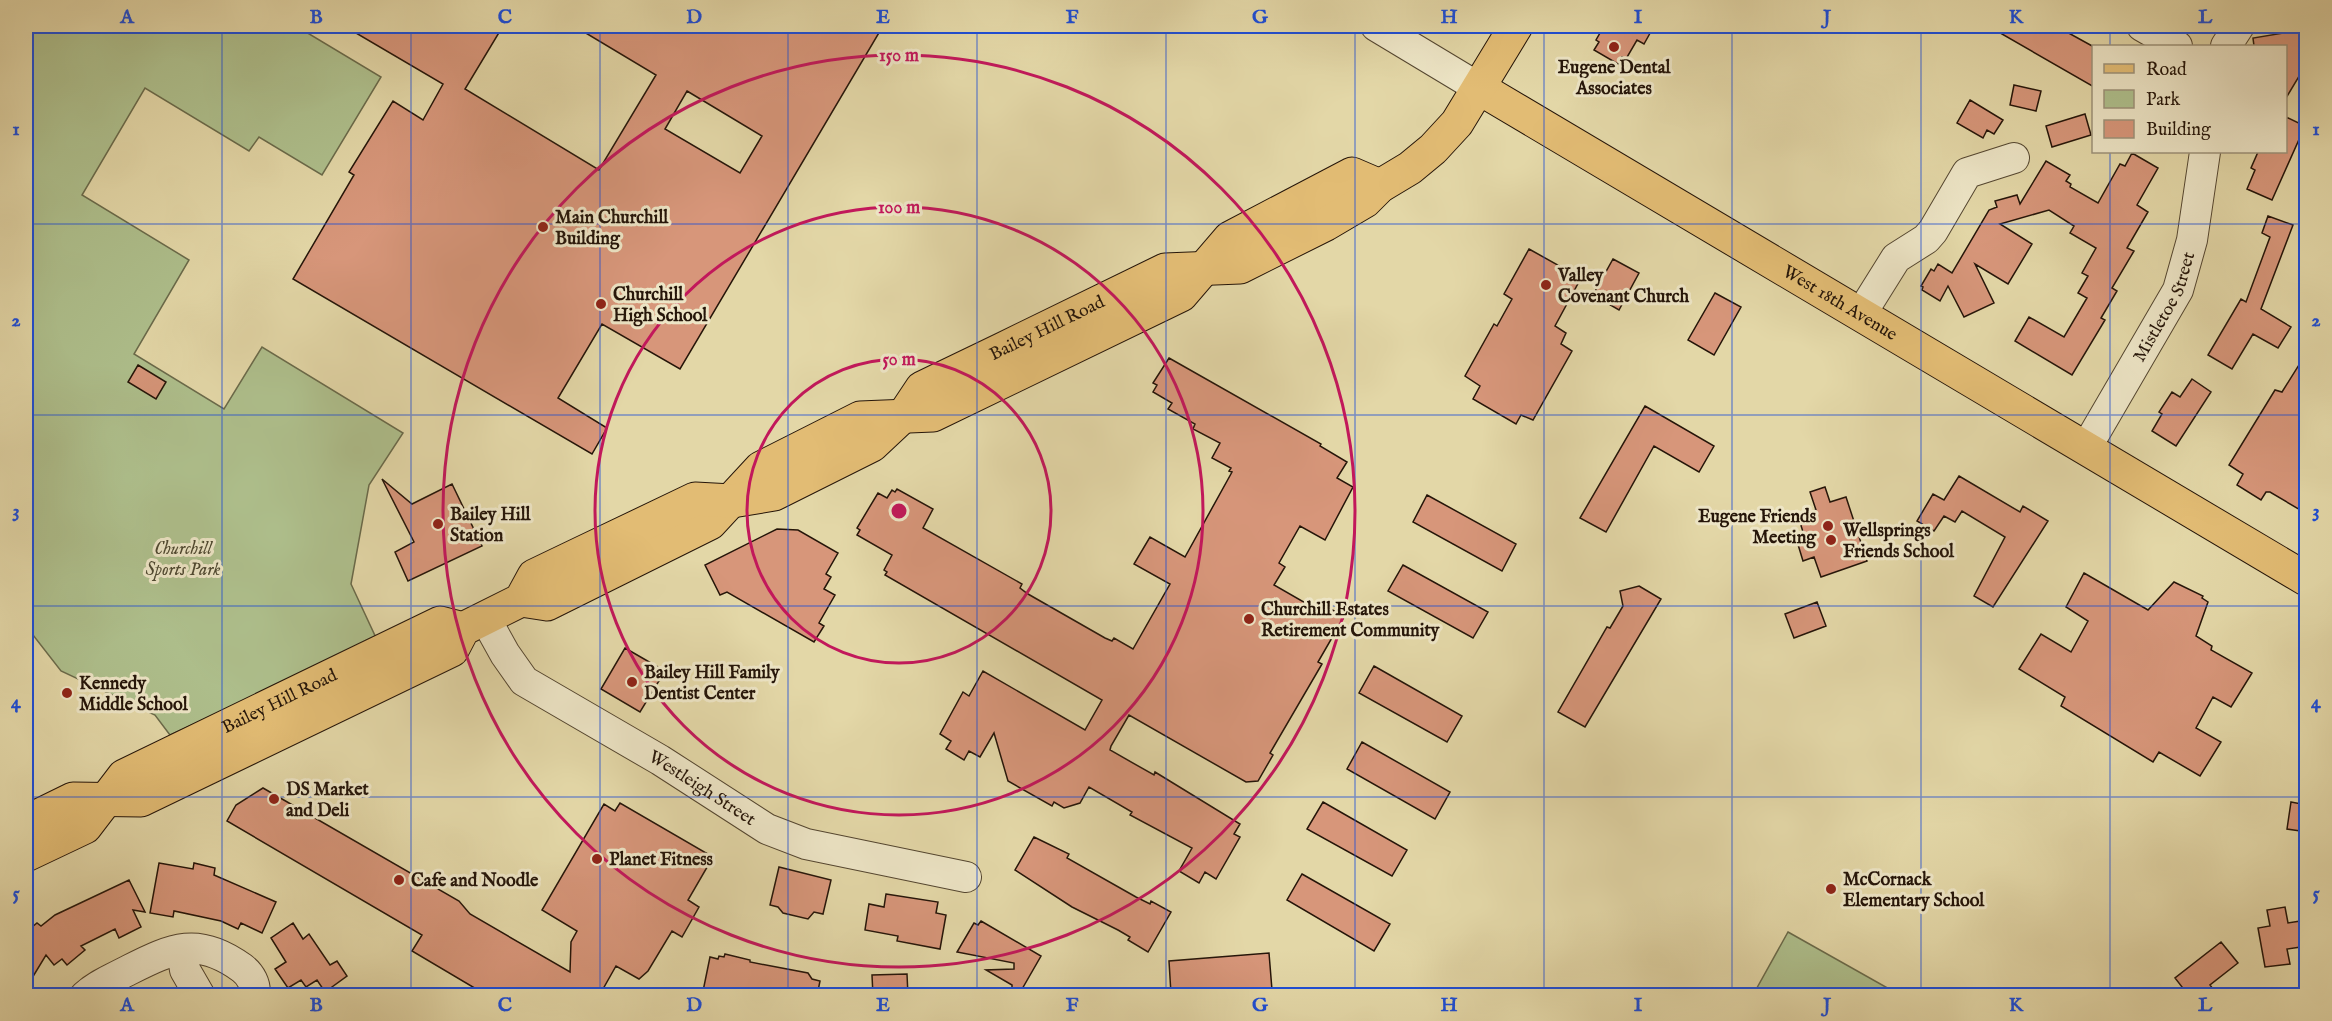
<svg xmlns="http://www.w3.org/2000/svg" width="2332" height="1021" font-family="'IM FELL English',serif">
<rect width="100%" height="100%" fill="#e3d7a7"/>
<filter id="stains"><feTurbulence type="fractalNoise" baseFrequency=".00333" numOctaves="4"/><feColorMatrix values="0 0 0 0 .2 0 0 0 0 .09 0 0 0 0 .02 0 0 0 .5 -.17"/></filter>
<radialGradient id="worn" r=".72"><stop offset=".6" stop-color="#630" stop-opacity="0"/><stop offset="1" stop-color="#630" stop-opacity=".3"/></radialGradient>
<!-- green -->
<path fill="#aebf8c" stroke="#6a6a4a" stroke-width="1.5" d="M26 26H296L381 77 322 175 259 137 249 151 145 88 82 195 189 260 134 354 224 409 262 347 403 433 369 485 351 584 377 640 170 735 155 715 61 671 26 626Z
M1788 932 1900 995H1753Z"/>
<!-- building -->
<path fill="#d7967a" stroke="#251509" stroke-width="1.5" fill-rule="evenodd" d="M344 26H503L465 89 599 170 656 75 574 26H883L680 369 602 324 558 398 607 428 592 454 293 279 354 175 349 172 393 101 423 120 443 84ZM687 91 762 136 740 173 665 129Z
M1604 26H1654L1644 44 1637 40 1626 59 1622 57 1618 64 1594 50 1599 42 1596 40Z
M1988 26H2056L2094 47V87Z
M2307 29V63L2286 98V46H2254L2253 38Z
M2014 85 2041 91 2036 111 2010 105Z
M1970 100 2003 120 1994 134 1987 130 1983 138 1957 123Z
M2085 114 2091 135 2052 147 2046 126Z
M2286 117 2305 126 2272 200 2247 189 2255 170 2251 168 2258 152H2286Z
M2132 153 2158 168 2137 205 2148 212 2127 248 2134 251 2112 288 2117 291 2101 318 2105 320 2072 375 2015 341 2029 317 2064 337 2087 298 2078 293 2088 276 2082 273 2096 248 2070 233 2074 226 2049 210 2000 224 2032 244 2008 284 1975 264 1994 303 1964 317 1948 286 1940 301 1922 290 1923 287 1921 286 1931 269 1934 271 1938 264 1952 273 1989 210 1997 207 1995 201 2017 195 2020 204 2046 161 2070 175 2066 181 2071 184 2070 187 2098 203 2120 164 2125 166Z
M2268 216 2293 225 2261 309 2291 327 2278 348 2253 334 2232 369 2208 355 2241 299 2246 302 2270 237 2262 233Z
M1529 249 1581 278 1555 326 1566 333 1561 344 1572 351 1533 420 1521 415 1516 424 1473 399 1480 386 1465 376 1494 324 1497 326 1512 299 1504 294Z
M1613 259 1639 273 1619 310 1593 295Z
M1715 293 1741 307 1714 355 1688 340Z
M2307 352V514L2270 492H2266L2261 500 2237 485 2243 474 2229 465 2275 390 2282 392Z
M1169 358 1321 444 1320 446 1347 462 1337 478 1353 487 1325 540 1300 526 1279 563 1285 567 1274 585 1314 608 1318 601 1344 617 1318 662 1322 664 1270 753 1273 755 1258 781 1246 782 1129 715 1111 746 1110 750 1154 775 1155 772 1240 824 1234 834 1240 837 1216 879 1205 872 1199 883 1179 871 1192 848 1130 815 1132 812 1089 787 1080 803 1064 808 1054 802 1052 806 1008 781 994 733 980 757 969 751 964 760 946 749 951 741 940 734 963 692 969 696 983 671 1085 730 1102 700 885 575 887 572 884 570 892 555 857 535 860 530 857 528 878 493 887 498 892 490 895 492 897 489 933 509 923 528 1022 584 1020 588 1028 594 1105 638 1112 641 1114 638 1133 649 1170 584 1134 564 1150 537 1185 557 1232 472 1229 471 1231 468 1212 458 1220 443 1193 429 1195 424 1168 409 1172 403 1153 392 1157 385 1153 383Z
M138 365 166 382 156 399 128 382Z
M2192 379 2211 392 2176 446 2152 431 2162 414 2159 412 2172 392 2180 397Z
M1645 406 1714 446 1699 472 1654 446 1606 532 1580 518Z
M1959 476 2020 512 2023 506 2048 521 1993 607 1974 596 2005 537 1962 511 1955 522 1944 516 1934 531 1917 521 1933 494 1944 500Z
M382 479 412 504 452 484 482 546 408 581 395 552 414 542Z
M1825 487 1830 502 1846 497 1867 561 1821 577 1814 557 1803 561 1796 538 1804 535 1798 516 1816 510 1810 492Z
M1427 495 1516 544 1502 571 1413 522Z
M777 529 798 530 838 553 826 574 831 577 824 589 835 595 819 623 824 626 814 642 727 592 720 595 705 565Z
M1403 565 1488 612 1473 638 1388 591Z
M2084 573 2148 610 2174 582 2203 596 2202 598 2208 602 2196 636 2212 646 2211 650 2252 673 2231 707 2213 697 2196 728 2221 742 2200 776 2159 752 2153 762 2061 706 2065 697 2019 669 2041 634 2071 652 2088 621 2066 607Z
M1639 586 1661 599 1585 727 1558 712 1607 627 1610 628 1623 606 1620 591Z
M1817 602 1826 626 1794 638 1785 614Z
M625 648 665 671 640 712 601 689Z
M1374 666 1462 716 1447 742 1359 693Z
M1362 742 1450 792 1435 819 1347 769Z
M263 788 459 901 470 914 570 972 571 942 577 931 542 910 604 804 615 811 620 803 713 857 688 900 699 907 682 937 672 931 648 971 639 979 616 966 599 996H488L412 951 422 935 227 821 236 805Z
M1323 802 1407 850 1392 876 1307 829Z
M2291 802 2307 805V832L2287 829Z
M1034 837 1069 854 1067 858 1136 897 1150 904 1151 901 1171 912 1148 952 1128 940 1130 937 1118 930 1072 907 1015 870Z
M159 863 193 869 194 863 215 868 214 875 276 902 262 933 241 923 238 929 221 921 174 911 173 917 150 913Z
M779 867 831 880 823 914 814 912 808 919 783 913 778 907 770 905Z
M1302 874 1390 924 1374 951 1287 900Z
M129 880 145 912 133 910 141 927 119 938 115 929 81 946 85 950 67 965 62 959 54 965 46 955 26 988V932L37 923 41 926 55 915Z
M886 894 938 902 936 913 946 915 940 949 897 941 898 936 865 930 869 904 884 907Z
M2285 907 2288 923 2307 920V946L2287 949 2290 964 2265 967 2258 928 2270 926 2267 910Z
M981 921 1041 956 1018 996H1012V985L986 970 1014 969V963L957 952 974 923 978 925Z
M293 923 303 939 309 934 330 965 337 961 347 976 325 992 317 980 306 987 301 980 288 988 275 969 286 962 271 938Z
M2221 942 2238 963 2210 985 2218 996H2189L2175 978Z
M1269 953 1272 990 1258 991V996H1236L1235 989 1171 994 1169 961Z
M725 954 750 960V962L808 973 812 979 820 981 817 996H702L710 957 718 959 719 956 724 957Z
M907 974 908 996H873L872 975Z"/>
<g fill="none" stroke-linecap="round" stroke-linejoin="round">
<!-- minor casing -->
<g stroke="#544630" stroke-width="32">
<g id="minor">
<path d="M1376 26 1479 88"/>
<path d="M2142 26 2177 46"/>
<path d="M2226 46 2239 26"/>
<path d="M1861 314 1896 258 1926 239 1933 231 1967 173 2014 158"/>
<path id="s1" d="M2086 448 2178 290 2192 240 2205 152"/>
<path id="s2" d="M485 618 505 654 524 681 660 760 767 829 806 844 966 877"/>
<path d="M182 950 185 970 200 996"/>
<path d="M85 996C98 984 114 978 129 970 173 948 198 936 242 968 250 974 257 985 254 996"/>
</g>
</g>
<!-- major casing -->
<g stroke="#251509" stroke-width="35">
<g id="major">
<path id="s3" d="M1479 88 2306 579"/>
<path d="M521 600 547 604 710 523 761 468 860 418 933 415 1181 295 1230 238 1352 174 1380 186"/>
<path id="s4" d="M26 822 73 799 141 800 452 650 463 629 521 600 534 576 582 553 695 499 732 501 774 494 872 445 904 415 922 388 1003 349 1165 270 1240 267 1326 224 1365 201 1380 186 1410 168 1433 149 1457 123 1516 26"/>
<path id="s5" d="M26 855 85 827 124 776 440 623 463 629"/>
</g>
</g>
<!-- minor -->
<use href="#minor" stroke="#ede5c6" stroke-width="30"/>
<!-- major -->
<use href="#major" stroke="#e2bc74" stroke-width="33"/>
</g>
<!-- grid -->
<path fill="none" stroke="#1d4ed8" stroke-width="1.5" stroke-opacity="0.55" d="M222 26V996M411 26V996M600 26V996M788 26V996M977 26V996M1166 26V996M1355 26V996M1544 26V996M1732 26V996M1921 26V996M2110 26V46M2110 152V996M26 224H2306M26 415H2306M26 606H2306M26 797H2306"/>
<!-- distance rings -->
<g fill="none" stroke="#c2185b" stroke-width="3">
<circle cx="899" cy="511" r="152"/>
<circle cx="899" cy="511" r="304"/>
<circle cx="899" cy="511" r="456"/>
</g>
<!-- markers -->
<g fill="#8f2418" stroke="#ede5c6" stroke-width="2">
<circle cx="1614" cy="47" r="6"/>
<circle cx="543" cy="227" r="6"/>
<circle cx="1546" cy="285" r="6"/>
<circle cx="601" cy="304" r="6"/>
<circle cx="438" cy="524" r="6"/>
<circle cx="1828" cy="526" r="6"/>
<circle cx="1831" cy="540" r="6"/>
<circle cx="1249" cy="619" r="6"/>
<circle cx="632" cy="682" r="6"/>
<circle cx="67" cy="693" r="6"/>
<circle cx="274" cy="799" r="6"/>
<circle cx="597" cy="859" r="6"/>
<circle cx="399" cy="880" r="6"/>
<circle cx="1831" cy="889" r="6"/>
</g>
<g text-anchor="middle" stroke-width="6" stroke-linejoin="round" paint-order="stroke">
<!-- poi labels -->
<g font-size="18" font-weight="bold" fill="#251509" stroke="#ede5c6" text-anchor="start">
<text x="1614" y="73" text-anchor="middle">Eugene Dental<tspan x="1614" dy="21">Associates</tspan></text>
<text x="555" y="223">Main Churchill<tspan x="555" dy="21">Building</tspan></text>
<text x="1558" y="281">Valley<tspan x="1558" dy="21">Covenant Church</tspan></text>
<text x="613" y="300">Churchill<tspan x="613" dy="21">High School</tspan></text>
<text x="450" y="520">Bailey Hill<tspan x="450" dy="21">Station</tspan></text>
<text x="1816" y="522" text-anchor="end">Eugene Friends<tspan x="1816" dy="21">Meeting</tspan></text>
<text x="1843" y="536">Wellsprings<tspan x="1843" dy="21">Friends School</tspan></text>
<text x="1261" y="615">Churchill Estates<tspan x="1261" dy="21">Retirement Community</tspan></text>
<text x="644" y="678">Bailey Hill Family<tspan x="644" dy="21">Dentist Center</tspan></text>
<text x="79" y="689">Kennedy<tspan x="79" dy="21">Middle School</tspan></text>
<text x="286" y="795">DS Market<tspan x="286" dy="21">and Deli</tspan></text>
<text x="609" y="865">Planet Fitness</text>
<text x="1843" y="885">McCornack<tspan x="1843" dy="21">Elementary School</tspan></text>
<text x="411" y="886">Cafe and Noodle</text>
</g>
<!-- street labels -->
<g font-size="18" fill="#251509" stroke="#ede5c6">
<text dy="6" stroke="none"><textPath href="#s3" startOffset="420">West 18th Avenue</textPath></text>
<text dy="6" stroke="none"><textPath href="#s1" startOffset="162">Mistletoe Street</textPath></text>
<text dy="6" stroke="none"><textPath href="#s4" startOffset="1164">Bailey Hill Road</textPath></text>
<text dy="6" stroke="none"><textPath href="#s5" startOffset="302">Bailey Hill Road</textPath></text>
<text dy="6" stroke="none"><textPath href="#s2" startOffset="282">Westleigh Street</textPath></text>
</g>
<!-- park labels -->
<g font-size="18" font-style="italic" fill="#4e4830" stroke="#ede5c6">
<text x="183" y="554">Churchill<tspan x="183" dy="21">Sports Park</tspan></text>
</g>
</g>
<circle cx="899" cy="511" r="9" fill="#c2185b" stroke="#ede5c6" stroke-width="3"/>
<g font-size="18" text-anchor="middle" font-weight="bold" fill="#c2185b" stroke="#ede5c6" stroke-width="6" stroke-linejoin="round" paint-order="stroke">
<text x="899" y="61">150 m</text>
<text x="899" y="213">100 m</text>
<text x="899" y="365">50 m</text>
</g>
<!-- margin -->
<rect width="2332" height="1021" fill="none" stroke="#e3d7a7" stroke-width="66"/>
<!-- legend -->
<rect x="2092" y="45" width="195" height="108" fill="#ede5c6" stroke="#9d927a" stroke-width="1.5"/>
<rect x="2104" y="64" width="30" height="9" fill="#e2bc74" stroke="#9d927a" stroke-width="1.5"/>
<text x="2146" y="75" font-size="18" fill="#251509">Road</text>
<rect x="2104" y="90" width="30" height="18" fill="#aebf8c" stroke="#9d927a" stroke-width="1.5"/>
<text x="2146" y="105" font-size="18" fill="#251509">Park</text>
<rect x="2104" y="120" width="30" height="18" fill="#d7967a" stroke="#9d927a" stroke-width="1.5"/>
<text x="2146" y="135" font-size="18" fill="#251509">Building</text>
<rect x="33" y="33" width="2266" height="955" fill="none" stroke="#1d4ed8" stroke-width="2"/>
<g font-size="20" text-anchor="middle" font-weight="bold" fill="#1d4ed8">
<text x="127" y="23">A</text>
<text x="316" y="23">B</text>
<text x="505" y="23">C</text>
<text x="694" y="23">D</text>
<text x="883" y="23">E</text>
<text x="1072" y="23">F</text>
<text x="1260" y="23">G</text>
<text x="1449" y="23">H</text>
<text x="1638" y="23">I</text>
<text x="1827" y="23">J</text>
<text x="2016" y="23">K</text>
<text x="2205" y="23">L</text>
<text x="16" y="135">1</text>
<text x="2316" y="135">1</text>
<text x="16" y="326">2</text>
<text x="2316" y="326">2</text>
<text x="16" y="517">3</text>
<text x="2316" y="517">3</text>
<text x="16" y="708">4</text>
<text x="2316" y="708">4</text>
<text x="16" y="899">5</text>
<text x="2316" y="899">5</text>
<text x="127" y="1011">A</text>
<text x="316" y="1011">B</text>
<text x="505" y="1011">C</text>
<text x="694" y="1011">D</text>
<text x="883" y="1011">E</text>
<text x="1072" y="1011">F</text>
<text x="1260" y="1011">G</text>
<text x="1449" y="1011">H</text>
<text x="1638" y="1011">I</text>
<text x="1827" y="1011">J</text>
<text x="2016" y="1011">K</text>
<text x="2205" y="1011">L</text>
</g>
<rect width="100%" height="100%" filter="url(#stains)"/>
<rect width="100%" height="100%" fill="url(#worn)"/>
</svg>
